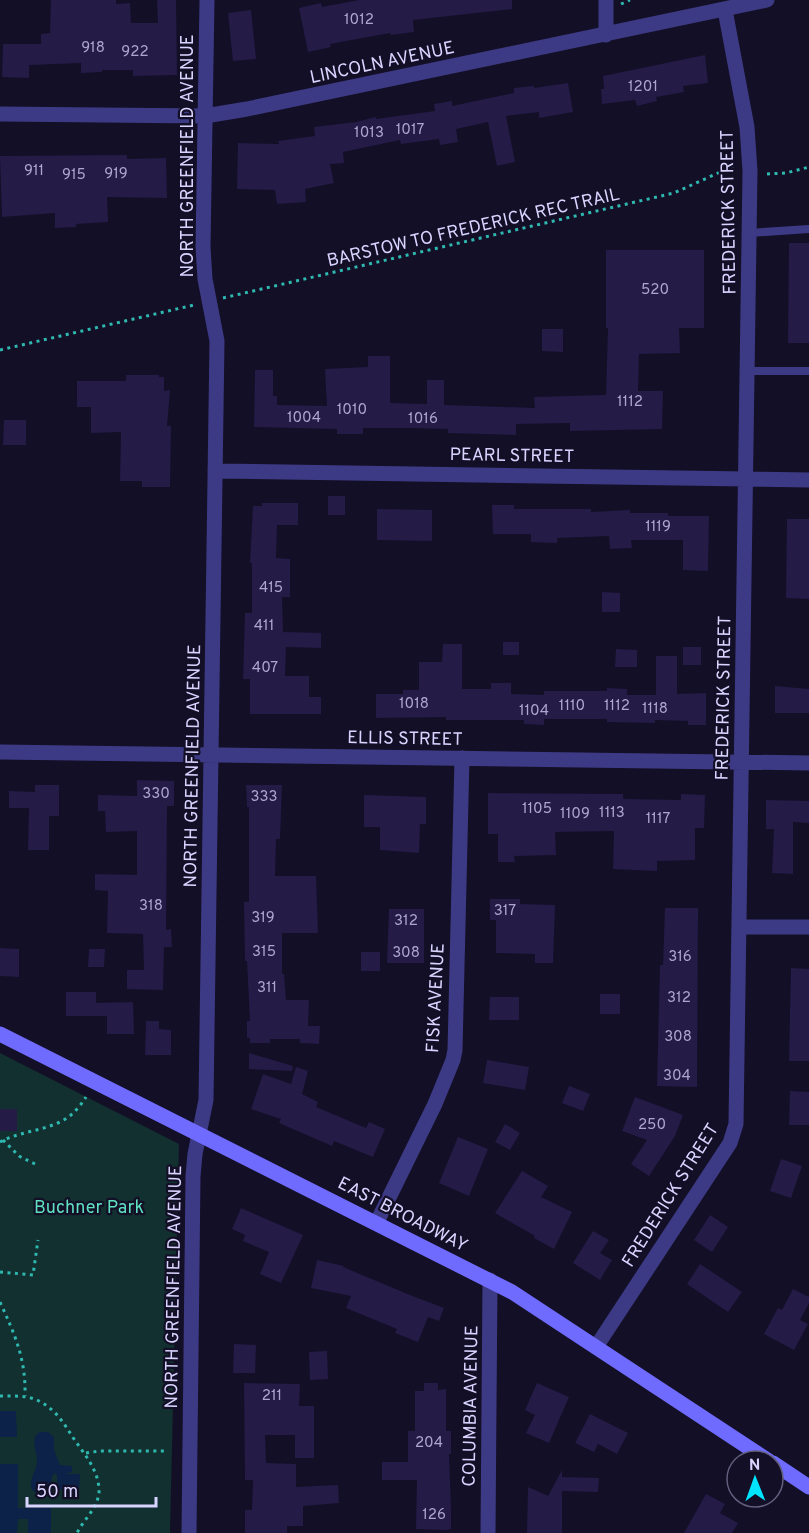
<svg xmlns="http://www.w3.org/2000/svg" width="809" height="1533" font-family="Overpass,sans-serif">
<rect width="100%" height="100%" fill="#130f26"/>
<!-- green -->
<path fill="#12302f" d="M0 1053 179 1144 170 1533H0Z"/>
<!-- water -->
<path fill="#0c2248" d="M0 1411H16L17 1437H0Z
M42 1432H48L54 1437V1450L60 1465 72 1466V1472L65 1474H80L79 1489 57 1490V1475L55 1473C49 1478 53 1486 48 1492L39 1495 32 1490C28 1479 36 1473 37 1462 38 1454 32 1445 35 1438 37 1433 38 1433 42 1432Z
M0 1464H18V1508H51V1533H28V1519H18L17 1533H0Z"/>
<!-- building -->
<path fill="#241b47" d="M51 0H116V4L130 3 131 23H158L157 0H176L177 75 133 76V70H102V72L81 73V63L29 65V78L2 77 3 44H41V34L50 33Z
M359 0H512V9L413 20 414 32 391 35 390 33 330 44 331 47 308 52 299 8 321 3 322 7Z
M251 10 256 59 233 61 228 13Z
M705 55 708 83 683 86 684 92 656 97 657 101 637 106 635 100 602 104 601 89H604L603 76Z
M568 83 573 112 539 118V112L506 116 515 162 497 166 488 122 456 129 458 142 440 145 439 139 401 144 400 140 343 152 344 163 330 164 334 183 305 189 306 202 277 204 275 190 237 189 238 143 279 144 278 141 315 136 314 127 356 122 376 117V119L435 111 434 104 452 101V106L514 93V88L534 86V88Z
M127 155V159L166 158 167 198 107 197 108 222 76 224V227L55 228V213L2 217 0 156Z
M789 243H809V343H788Z
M606 250H704V328H679L680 353 639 354 638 391H663L662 429 570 431V423L516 424V435L448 433V429L411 428H363V434H337V429L254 427 255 370H273V396H277V405L327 406 325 369 368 367V356H390V403L427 404V380H444V405L535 408 534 397 606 395 608 328H606Z
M542 329H563V352L542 351Z
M126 375H159V377H164V391L170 390 167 426H171L170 487H142V481H120L121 432 91 433V407H77V381H126Z
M4 420H26V445H3Z
M328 496H345V515H328Z
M262 503H298V525H277L276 558 290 559V597H282L283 632 321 633V648L286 647 285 676H309V697H321V714H250V679H243L245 613H252V563H250L253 506H262Z
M492 505H514V509H591V512L630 510V513H668V516H709L708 571 683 570V540H631L632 548 610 549 609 536 557 538V543L531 542V534H493Z
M377 509 432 510V541L377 540Z
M787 519H809V599L786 598Z
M602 592 620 593V612H602Z
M503 642H519V655H503Z
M443 644H462V689H491V683H511V694L544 695V691H607V688L627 689V695H656V656H677V694L706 693V725H688V721L655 720V723L607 722V719H544V725L524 724V720H446V717L376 718V694H403V690H419V662H442Z
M683 647H701V665H683Z
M616 649 637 650V667H615Z
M775 686 809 689V713H775Z
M137 780 174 781V806H167L166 930 171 929 172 947H164L163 990 127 989V970H144L143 934 107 933 108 891 95 890V874L137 875V831L106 832 105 811H98V795L137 796Z
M35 785H59V816H49V850H28L29 808H9V791L35 792Z
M246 785H282L280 839H276L275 876H316L318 933H282V974H284L286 1000H309L308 1026H320L319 1044 300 1043V1039H270V1043H250V1038H247V1021H250L247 961H245L244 902H249V807H247Z
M488 793 623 794V799L681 800V794L705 795 704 828H695V860L657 861V871L613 869 614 831 555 832 556 855 514 856 515 862H498V834H488Z
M364 795 426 797V824H420L419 853 380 850V827H364Z
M766 800 809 801V823L793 822V874L772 873 774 829H766Z
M490 899H520V904L555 905 553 963H535V954L496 953V920H490Z
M665 908H698L697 1087 657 1086 660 965H663Z
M389 909H424V963H387Z
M0 948 19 949V977L0 976Z
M89 949H105L104 967H88Z
M361 952H380V971H361Z
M791 968 809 969V1061H789Z
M66 992H96V1003L133 1002 134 1034H107V1016H66Z
M600 994H620V1014H600Z
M490 997H519V1020H489Z
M146 1021H159V1029L171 1030V1055H145Z
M249 1053 293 1066 292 1071 249 1069Z
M487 1060 529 1067 525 1090 483 1083Z
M296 1067 308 1071 302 1094 318 1102 316 1107 366 1128 369 1122 385 1129 373 1157 334 1141 332 1146 279 1123 281 1119 251 1109 263 1074 291 1084Z
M569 1086 590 1094 583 1111 562 1103Z
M790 1091 809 1092V1125H789Z
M635 1097 683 1115 675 1136 649 1176 631 1164 647 1140 622 1131Z
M0 1109H17V1131H0Z
M505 1124 520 1133 510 1150 495 1142Z
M458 1137 488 1149 469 1196 439 1183Z
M781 1159 802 1166 791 1198 770 1191Z
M522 1171 548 1186 541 1197 572 1212 554 1249 534 1238 535 1236 495 1213Z
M241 1208 303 1235 281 1283 260 1274 269 1252 243 1241 245 1235 232 1229Z
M710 1215 728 1227 712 1252 694 1240Z
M593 1231 609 1240 600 1253 612 1260 600 1280 573 1263Z
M317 1260 344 1266 343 1267 410 1295 444 1308 439 1321 428 1317 418 1342 395 1333 397 1329 346 1308 351 1296 311 1288Z
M700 1264 742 1292 728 1312 687 1284Z
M793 1289 809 1297V1303L800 1320 808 1324 794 1350 764 1334 778 1308 782 1310Z
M234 1344 256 1345 255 1373H233Z
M327 1351 328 1379 310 1380 309 1352Z
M244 1383 300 1384 299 1406H314V1458H295V1435H265L266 1463 296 1464V1487L338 1485 339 1503 303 1506V1526H287V1533H245V1510H252L253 1480H245Z
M424 1383H438V1390L446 1389V1431H451V1454H449L451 1507V1529L446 1530 416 1529 417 1480H382V1462H408V1431H415V1391H424Z
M537 1383 569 1397 549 1443 526 1433 535 1415 525 1410Z
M590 1414 628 1433 617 1454 598 1444 594 1452 575 1443Z
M562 1470V1477L599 1478 598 1492 562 1491V1533H527L528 1487 548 1496Z
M706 1494 725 1504 720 1513 738 1523 732 1533H684Z"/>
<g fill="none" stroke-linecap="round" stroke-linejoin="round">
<!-- path -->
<path stroke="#2fb8b0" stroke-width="3" stroke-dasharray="3 4.5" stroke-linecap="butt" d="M621 4 630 0
M767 174 786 173 809 167
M223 298 674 193 718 173 734 169
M0 350 194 305
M3 1140 19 1156 35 1164
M0 1142C22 1130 51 1131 71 1115 77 1110 82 1103 86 1097
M0 1272 33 1275 38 1240
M0 1302C15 1335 26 1359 25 1396
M0 1396C14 1396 29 1395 41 1402 58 1412 64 1424 74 1439 85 1455 100 1472 99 1493 97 1509 84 1519 77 1533
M86 1453 99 1451H167"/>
<!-- service -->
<path stroke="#3d3a85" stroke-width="8" d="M749 233 809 229
M747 371H809"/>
<!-- minor -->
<path stroke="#3d3a85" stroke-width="15" d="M606 35V0
M0 114 205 116 247 109 767 0
M215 471 809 480
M0 752 809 763
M739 927H809
M377 1222 435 1104 453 1060 455 1050 462 758
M596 1347 730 1143 736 1124 750 171 747 127 725 10
M189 1533 193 1176 195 1154 206 1100 217 341 205 279 203 247 207 0
M488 1533 490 1280"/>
<!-- secondary -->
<path stroke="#6f6bff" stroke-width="15" d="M0 1034 512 1292 769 1461
M773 1463 809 1487"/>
</g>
<g text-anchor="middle" stroke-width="4.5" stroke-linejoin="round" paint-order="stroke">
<!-- number labels -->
<g font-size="15" fill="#aca6d1">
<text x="359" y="24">1012</text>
<text x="93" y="52">918</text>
<text x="135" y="56">922</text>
<text x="643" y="91">1201</text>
<text x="410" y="134">1017</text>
<text x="369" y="137">1013</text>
<text x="34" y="175">911</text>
<text x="116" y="178">919</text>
<text x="74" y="179">915</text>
<text x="655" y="294">520</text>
<text x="630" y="406">1112</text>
<text x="352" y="414">1010</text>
<text x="304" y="422">1004</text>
<text x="423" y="423">1016</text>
<text x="658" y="531">1119</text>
<text x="271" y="592">415</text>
<text x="264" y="630">411</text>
<text x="265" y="672">407</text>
<text x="414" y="708">1018</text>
<text x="572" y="710">1110</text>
<text x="617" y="710">1112</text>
<text x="655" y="713">1118</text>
<text x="534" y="715">1104</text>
<text x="156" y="798">330</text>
<text x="264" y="801">333</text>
<text x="537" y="813">1105</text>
<text x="612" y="817">1113</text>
<text x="575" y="818">1109</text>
<text x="658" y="823">1117</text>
<text x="151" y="910">318</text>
<text x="505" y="915">317</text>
<text x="263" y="922">319</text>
<text x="406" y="925">312</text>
<text x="264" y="956">315</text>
<text x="406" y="957">308</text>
<text x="680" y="961">316</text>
<text x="267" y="992">311</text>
<text x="679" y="1002">312</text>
<text x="678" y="1041">308</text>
<text x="677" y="1080">304</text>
<text x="652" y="1129">250</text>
<text x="272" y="1400">211</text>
<text x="429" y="1447">204</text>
<text x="434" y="1519">126</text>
</g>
<!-- street labels -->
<g font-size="18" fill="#d9d4ff" stroke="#130f26">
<text transform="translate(382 62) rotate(-12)" y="6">LINCOLN AVENUE</text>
<text transform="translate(187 156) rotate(-90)" y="6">NORTH GREENFIELD AVENUE</text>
<text transform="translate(728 212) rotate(-91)" y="6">FREDERICK STREET</text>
<text transform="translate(473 227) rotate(-13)" y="6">BARSTOW TO FREDERICK REC TRAIL</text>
<text transform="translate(512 455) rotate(1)" y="6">PEARL STREET</text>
<text transform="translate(723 698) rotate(-89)" y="6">FREDERICK STREET</text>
<text transform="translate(405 738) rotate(1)" y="6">ELLIS STREET</text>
<text transform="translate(192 766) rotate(-89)" y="6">NORTH GREENFIELD AVENUE</text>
<text transform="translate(435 998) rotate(-87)" y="6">FISK AVENUE</text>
<text transform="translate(670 1195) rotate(-58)" y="6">FREDERICK STREET</text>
<text transform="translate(403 1214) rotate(27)" y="6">EAST BROADWAY</text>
<text transform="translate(173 1287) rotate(-89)" y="6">NORTH GREENFIELD AVENUE</text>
<text transform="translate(470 1406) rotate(-89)" y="6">COLUMBIA AVENUE</text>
</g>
<!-- park labels -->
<g font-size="18" fill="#5fe0c0" stroke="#130f26">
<text x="89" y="1213">Buchner Park</text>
</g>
</g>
<!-- north arrow -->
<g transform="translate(755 1479) rotate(359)"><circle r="28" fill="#130f26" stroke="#625e7d" stroke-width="1.5"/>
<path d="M0-4.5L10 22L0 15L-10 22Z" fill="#00e5ff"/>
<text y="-9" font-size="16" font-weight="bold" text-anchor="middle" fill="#d9d4ff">N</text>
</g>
<!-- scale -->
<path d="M27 1497v9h129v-9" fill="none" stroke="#d9d4ff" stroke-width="3"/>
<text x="36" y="1497" font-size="18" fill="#d9d4ff" stroke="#130f26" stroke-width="4.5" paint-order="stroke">50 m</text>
</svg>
